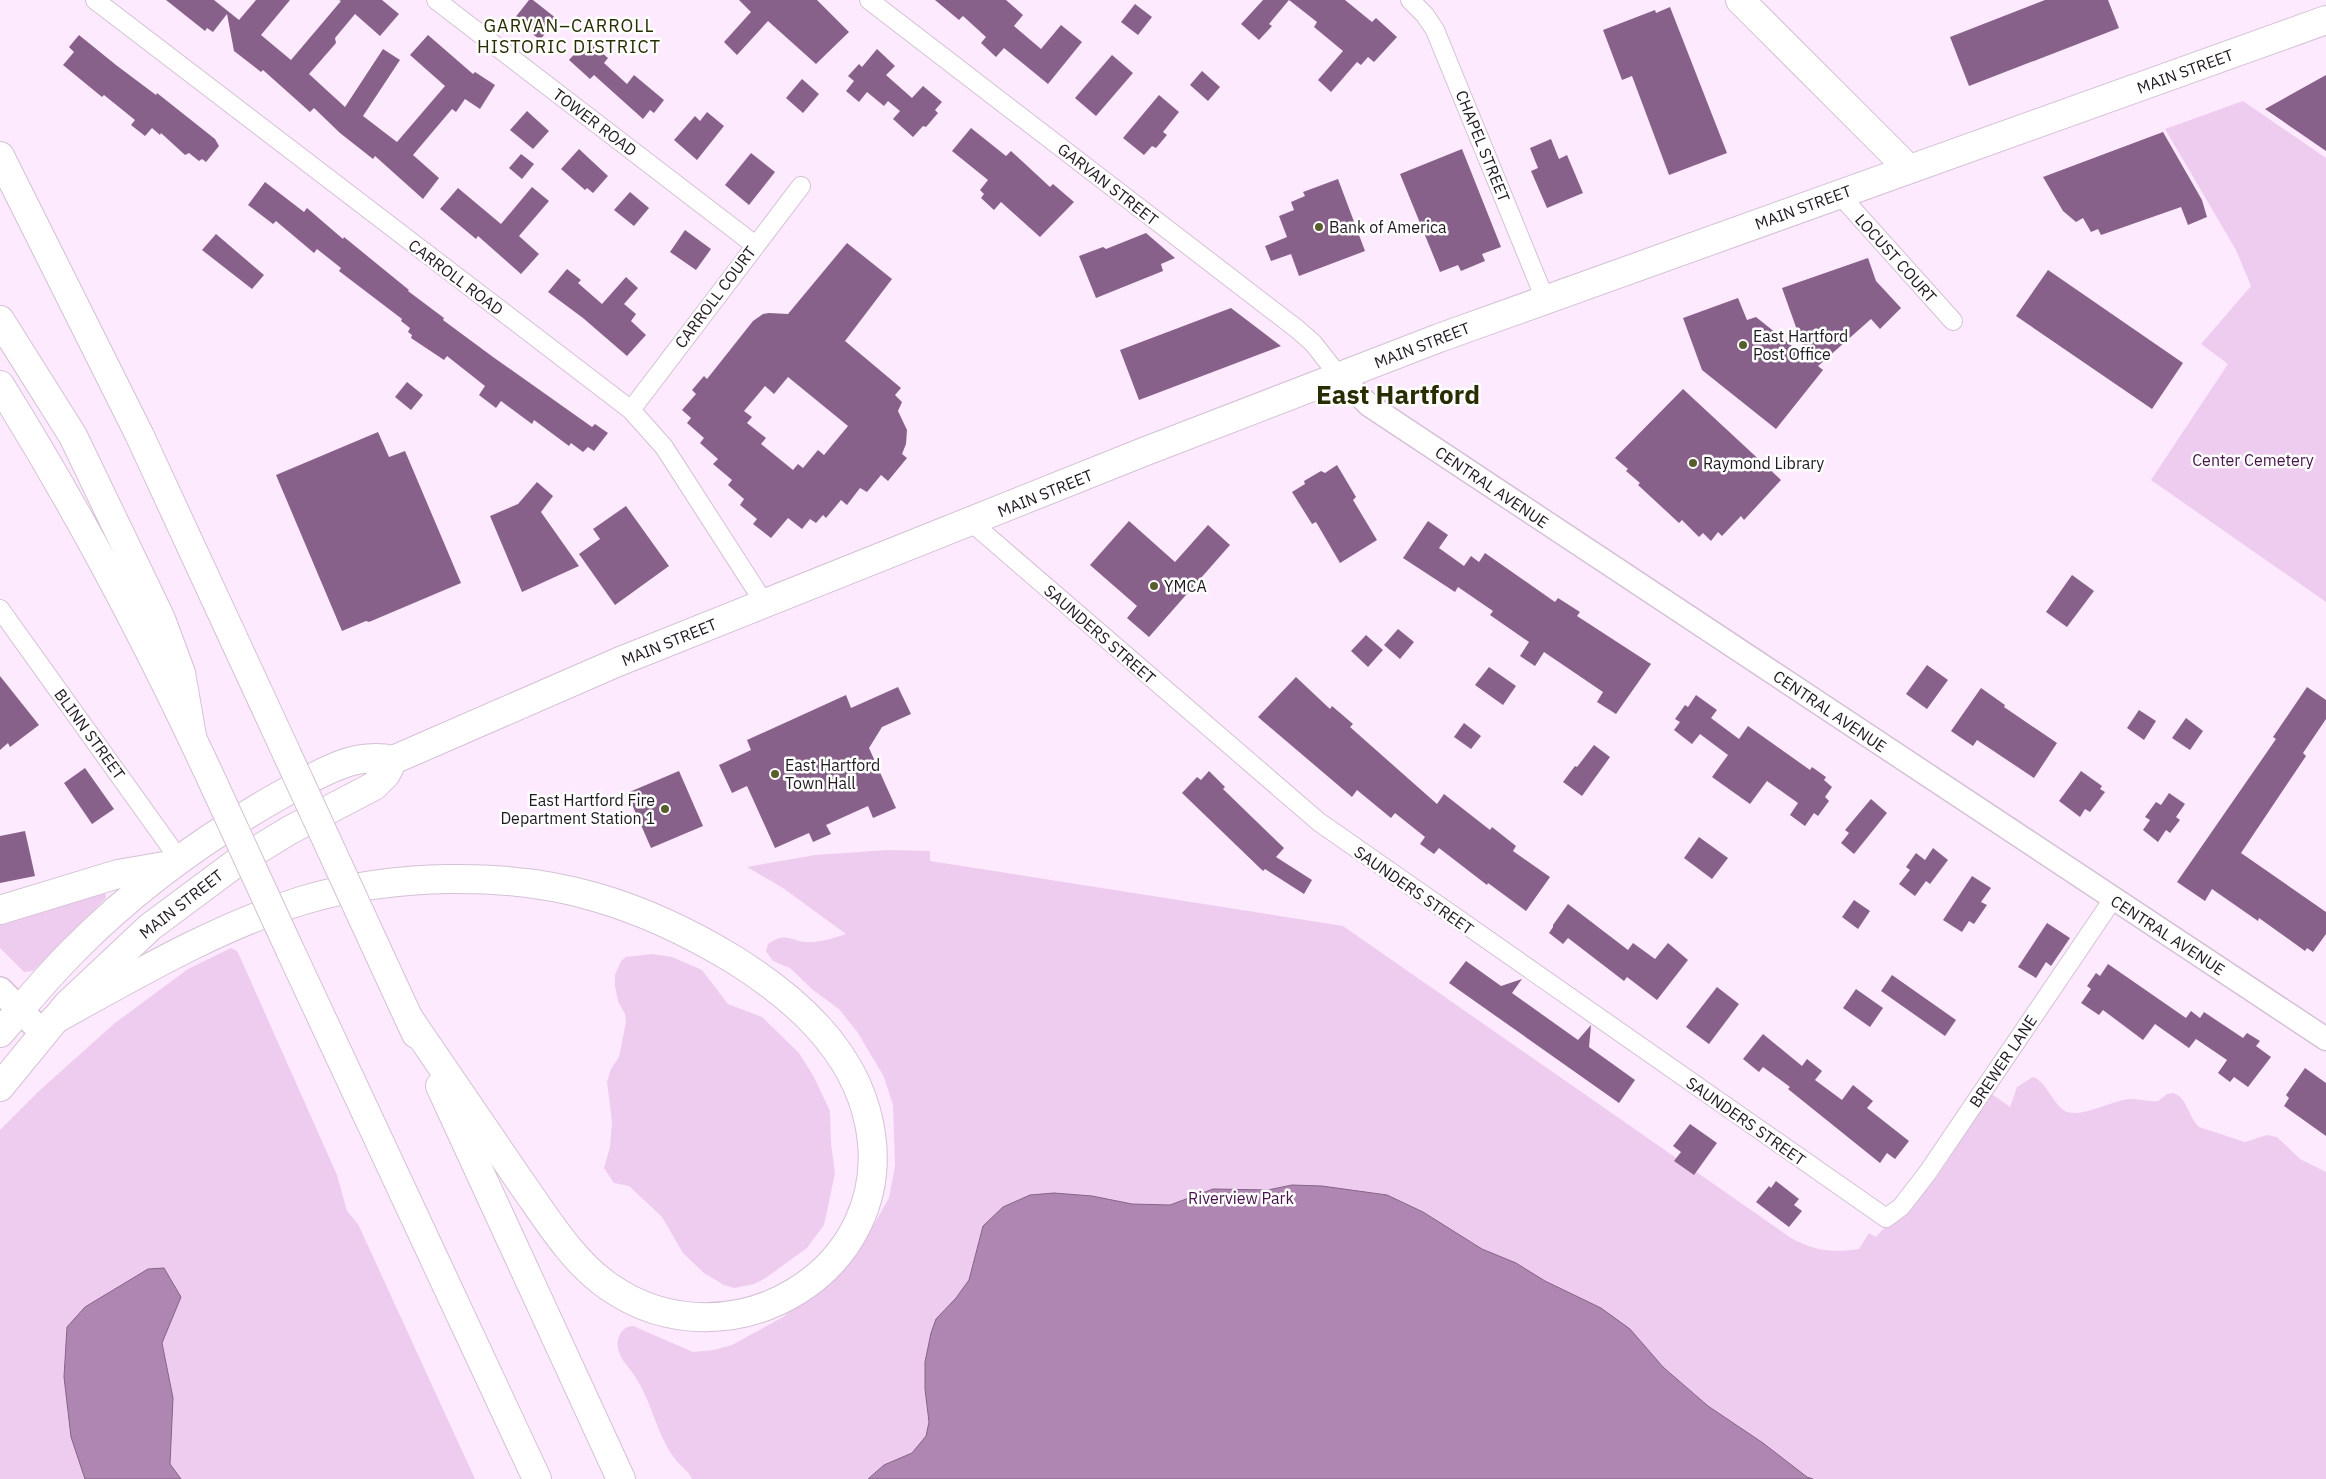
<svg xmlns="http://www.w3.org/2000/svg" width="2326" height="1479" font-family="'IBM Plex Sans',sans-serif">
<rect width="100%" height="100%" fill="#fdeafe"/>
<!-- green -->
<path fill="#eeccef" d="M2243 101 2326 158V602L2151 480 2228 364 2201 344 2251 286 2236 250 2165 129Z
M888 850 930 851V861L1343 926 1791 1238C1814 1251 1833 1253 1859 1249L1869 1233 1876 1237C1891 1218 1914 1207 1929 1187 1952 1158 1970 1124 1989 1092L2010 1107 2017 1087 2033 1077C2047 1082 2052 1103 2065 1111 2080 1119 2113 1100 2130 1099 2139 1099 2148 1102 2158 1101L2167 1094 2173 1093C2187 1097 2189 1118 2199 1127L2245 1142 2267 1135 2277 1137 2300 1159 2326 1172V1479H692C688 1470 680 1466 675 1459 657 1435 652 1403 636 1378 630 1368 620 1360 618 1348 616 1338 622 1326 633 1326L693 1352 714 1350 732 1345 783 1317 801 1303 873 1226 889 1198 895 1166 893 1105 884 1077 858 1033 839 1009 813 990 790 968 773 961 766 951 768 944C786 931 791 941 806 942 819 943 834 938 846 934L783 888 747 867 815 855Z
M105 891 106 898 33 971 24 972 0 948V917Z
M231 948 237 951 240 957 337 1175 347 1211 358 1224 475 1479H0V1130L40 1090 115 1023 188 969Z
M652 954 672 957 702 970 728 1004 762 1017 799 1053 814 1077 830 1111 831 1144 835 1173 824 1225 807 1248 764 1279 754 1284 734 1288 724 1285 704 1273 683 1253 662 1217 629 1186 614 1183 604 1168 610 1147 612 1122 607 1082 611 1069 619 1057 626 1022 625 1014 618 1001 615 986V975L621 961 626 957Z"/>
<!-- water -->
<path fill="#af86b1" stroke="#846586" d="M1292 1185 1322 1186 1387 1195 1423 1212 1482 1249 1516 1263 1545 1281 1601 1308 1630 1329 1663 1367 1708 1406 1763 1443 1807 1477 1813 1479H868L884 1465 912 1453 926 1436 929 1422 925 1389V1362L931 1333 936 1319 956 1298 969 1280 983 1226 1003 1207 1030 1195 1054 1193 1092 1196 1132 1204 1170 1205 1213 1189 1268 1190Z
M164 1268 181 1297 162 1343 173 1398 170 1464 181 1479H85L71 1437 64 1377 67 1327 85 1307 148 1269Z"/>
<!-- building -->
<path fill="#88618a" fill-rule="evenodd" d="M166 0H214L239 20 256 0H290L261 35 291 60 341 1 339 0H382L399 14 380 36 355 14 335 38 336 43 309 74 345 107 383 49 400 60 363 116 397 142 445 86 410 55 428 35 473 74 475 72 495 85 480 109 465 99 456 112 452 109 413 155 439 178 423 199 375 156 373 159 340 133 314 108 310 112 263 70 261 72 234 51 227 14 213 32 207 28 205 31Z
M529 0H533L557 19 540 40 514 19Z
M739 0H817L849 32 816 64 768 21 737 55 724 42 751 12Z
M935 0H1006L1023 15 1014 26 1041 49 1061 25 1082 42 1048 84 1004 48 996 57 981 43 986 37 963 16 959 20Z
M1263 0H1289L1269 24 1272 26 1259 40 1241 24Z
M1289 0H1345L1372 22 1376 18 1397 37 1374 62 1368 57 1361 65 1357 62 1331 92 1318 80 1343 51 1314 27 1317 22Z
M2045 0H2108L2119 28 1969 86 1950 37Z
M1135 4 1152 17 1138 35 1121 22Z
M1670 7 1727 153 1669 175 1632 76 1622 80 1603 30 1655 10 1656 13Z
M79 35 116 65 156 95 157 93 215 139 219 146 206 162 202 159 199 161 189 153 185 155 161 133 160 135 152 128 145 136 131 125 135 120 104 95 102 97 63 65 74 52 69 47Z
M587 40 608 58 604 63 627 84 634 75 664 100 654 113 650 110 643 119 594 75 590 79 569 60Z
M877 49 895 66 886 75 912 98 923 86 942 102 935 110 938 113 926 127 923 126 913 137 893 119 900 111 888 101 884 106 867 92 859 102 846 91 854 81 848 76 859 64 862 67Z
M1112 55 1133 73 1096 116 1075 98Z
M1202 71 1220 87 1208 101 1190 85Z
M2326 75V151L2265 109Z
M802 79 819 94 803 113 786 98Z
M1159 95 1179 112 1163 132 1167 135 1156 148 1152 146 1144 155 1123 138Z
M527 111 549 131 533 149 510 130Z
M707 112 724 126 697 160 674 140 695 116 700 121Z
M971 128 1006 156 1011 151 1050 187 1053 184 1074 202 1040 237 1001 202 994 210 981 198 984 194 980 190 988 180 952 151Z
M2163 132 2202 200 2207 217 2188 225 2181 207 2101 235 2098 229 2091 232 2083 218 2076 222 2063 211 2043 177Z
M1551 139 1559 159 1567 155 1583 193 1547 208 1531 171 1538 168 1530 148Z
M579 149 608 176 593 193 587 188 585 190 561 169Z
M1462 149 1501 247 1482 254 1485 261 1461 271 1458 265 1440 272 1400 174Z
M751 153 775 172 749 205 725 185Z
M521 154 534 164 522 179 509 168Z
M1338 179 1365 251 1299 276 1291 254 1271 261 1265 246 1287 237 1279 216 1294 210 1291 202 1305 196 1303 192Z
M265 182 304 212 307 208 343 239 344 237 409 290 408 291 444 318 443 320 493 357 592 427 595 424 608 433 594 451 588 447 583 452 571 443 569 446 534 420 532 424 501 401 496 408 479 395 485 386 447 356 444 360 411 338 412 335 408 332 410 328 401 321 402 319 339 271 341 268 317 249 314 253 276 221 273 224 248 205Z
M532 187 549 201 519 236 539 254 521 274 478 236 476 239 440 209 458 188 501 224Z
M630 192 649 208 634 226 614 210Z
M685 230 711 249 696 270 670 252Z
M1146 233 1175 258 1161 264 1163 271 1096 298 1079 256 1103 247 1106 249Z
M216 234 264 275 252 289 202 250Z
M847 243 892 279 845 341 901 388 895 395 902 402 898 411 907 430 906 444 902 454 907 458 888 481 881 475 867 492 860 488 847 505 841 500 826 518 823 515 816 523 810 519 802 529 788 518 771 538 753 524 757 519 740 505 744 499 728 485 732 480 713 464 718 459 700 443 704 438 687 423 691 418 682 410 696 394 692 390 704 376 707 379 753 321 763 314 769 313 788 314ZM788 377 848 426 824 455 818 450 803 468 798 464 793 470 761 444 766 438 747 423 752 417 744 411 765 386 774 394Z
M1868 258 1876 281 1901 308 1880 329 1871 319 1818 366 1823 370 1776 429 1702 370 1683 318 1738 298 1747 320 1756 317 1807 358 1782 288Z
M567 269 581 280 578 283 602 304 626 277 638 288 624 304 636 314 631 321 646 335 627 356 583 318 548 292Z
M2048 270 2183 363 2152 409 2016 316Z
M1231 308 1281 346 1139 400 1120 350Z
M407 382 423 395 411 410 395 397Z
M1683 389 1781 480 1744 520 1741 516 1722 536 1718 532 1711 541 1703 533 1699 537 1682 520 1679 523 1638 485 1640 483 1626 471 1628 469 1615 458Z
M378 432 389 457 405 451 461 583 369 622 366 621 342 631 276 475Z
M1337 465 1356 497 1353 500 1377 540 1340 563 1316 522 1312 524 1292 492 1305 484 1304 481 1321 471 1325 473Z
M537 482 553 496 541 512 579 566 522 592 490 516 518 504Z
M626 506 669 566 615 605 579 554 600 539 593 529Z
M1129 521 1175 562 1208 525 1230 545 1149 637 1127 618 1137 606 1090 565Z
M1428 521 1448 535 1439 548 1464 566 1471 556 1479 562 1485 553 1555 602 1558 598 1580 612 1577 616 1651 664 1616 714 1597 702 1603 692 1544 652 1535 666 1520 656 1529 642 1490 615 1493 611 1458 587 1455 592 1403 558Z
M2072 575 2094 591 2067 627 2046 612Z
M1398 629 1414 642 1400 659 1384 645Z
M1366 635 1383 650 1368 667 1351 651Z
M1927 665 1948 680 1927 709 1906 694Z
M1489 667 1516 686 1503 705 1475 685Z
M0 676 39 725 10 747 8 743 0 750Z
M1296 677 1330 709 1332 706 1353 724 1350 727 1437 804 1444 794 1490 830 1492 827 1516 846 1513 851 1550 877 1526 911 1488 883 1487 885 1439 848 1434 854 1420 844 1425 837 1395 813 1391 818 1357 790 1352 797 1258 717Z
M898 687 911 714 882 727 869 748 896 808 873 818 868 806 826 825 831 834 813 842 809 833 775 848 747 786 732 793 719 765 751 750 747 740 846 695 851 708Z
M2307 687 2326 700V719L2303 753 2306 756 2241 853 2326 912V934L2313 952 2307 948 2305 951 2259 918 2258 921 2212 889 2205 901 2177 882 2276 739 2273 737Z
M1981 688 2005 705 2004 707 2057 743 2034 778 1977 740 1973 746 1951 731Z
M1696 695 1717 710 1711 718 1739 739 1748 726 1810 770 1812 767 1826 777 1824 780 1832 787 1825 797 1829 801 1818 816 1814 813 1805 826 1790 815 1798 803 1767 781 1750 804 1712 777 1728 755 1700 734 1692 744 1674 730 1680 722 1675 719 1685 705 1688 707Z
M2139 710 2156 721 2144 740 2127 728Z
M2186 718 2203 731 2190 750 2172 738Z
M1464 723 1481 736 1471 749 1454 737Z
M1594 745 1610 757 1582 796 1563 782 1575 766 1577 767Z
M85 768 114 809 92 824 64 783Z
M679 771 703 826 651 848 627 793Z
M1209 771 1225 787 1223 789 1284 848 1276 857 1312 880 1304 894 1265 869 1263 871 1182 793 1197 777 1201 780Z
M2081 771 2102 786 2100 789 2105 792 2090 812 2085 809 2080 817 2059 801Z
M2169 793 2185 804 2176 817 2180 820 2170 833 2166 830 2158 842 2143 830 2150 820 2145 817 2156 802 2161 805Z
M1871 799 1887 813 1854 854 1841 843 1849 833 1845 830Z
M25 831 35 876 0 883V836Z
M1699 837 1728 858 1712 879 1684 858Z
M1933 848 1948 860 1930 884 1926 881 1915 896 1899 884 1910 870 1906 867 1916 853 1925 860Z
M1972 876 1991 888 1981 902 1987 905 1974 924 1969 921 1962 932 1943 920Z
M1854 900 1870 911 1858 929 1842 917Z
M1568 904 1628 950 1633 943 1655 959 1668 943 1688 960 1657 1000 1627 977 1624 981 1568 938 1563 944 1549 933 1553 927V925Z
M2047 923 2070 938 2051 966 2046 962 2036 978 2018 967Z
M1466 961 1501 986 1522 979 1512 993 1578 1040 1591 1025 1589 1047 1635 1080 1619 1103 1449 983Z
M2108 964 2186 1018 2191 1011 2200 1018 2204 1012 2243 1038 2247 1033 2260 1041 2256 1046 2271 1057 2248 1087 2234 1077 2230 1082 2218 1073 2227 1060 2196 1039 2189 1048 2155 1024 2143 1040 2103 1010 2099 1015 2081 1003 2091 989 2087 986 2096 973 2100 976Z
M1892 975 1956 1020 1945 1036 1881 991Z
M1717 987 1739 1004 1709 1044 1686 1027Z
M1856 989 1883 1008 1870 1027 1843 1008Z
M1763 1034 1802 1066 1807 1059 1822 1071 1815 1080 1842 1100 1853 1085 1873 1101 1867 1108 1909 1141 1895 1159 1887 1153 1880 1163 1788 1089 1790 1087 1763 1067 1759 1072 1743 1059Z
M2305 1068 2326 1083V1136L2284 1106 2289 1098 2286 1095Z
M1690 1124 1717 1143 1694 1175 1674 1161 1681 1152 1673 1146Z
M1776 1181 1799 1199 1794 1205 1802 1211 1789 1227 1756 1202 1769 1186 1771 1188Z"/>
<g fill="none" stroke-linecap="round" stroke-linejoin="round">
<!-- minor casing -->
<g stroke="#d4c1d5" stroke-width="20">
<path id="minor" d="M95 0 631 410 664 447 765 604
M436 0 755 245
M869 0 1297 329 1313 343 1339 376
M1410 0 1425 15 1435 30 1545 299
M1839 194 1953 321
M631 410 801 186
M971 522 1319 822 1886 1218 1901 1207 1928 1172 2113 899
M0 609 179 859"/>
</g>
<!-- tertiary casing -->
<g stroke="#d4c1d5" stroke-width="25">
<path id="tertiary" d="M1339 376 1369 405 1387 417 2326 1039"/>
</g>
<!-- secondary casing -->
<g stroke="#d4c1d5" stroke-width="28">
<path id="secondary" d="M0 990 43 1033"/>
</g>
<!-- primary casing -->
<g stroke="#d4c1d5" stroke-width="30">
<path id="primary" d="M1740 0 1909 169"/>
</g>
<!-- trunk casing -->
<g stroke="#d4c1d5" stroke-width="30">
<path id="trunk" d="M0 910 118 874 170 865
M0 1033C24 1005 47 977 73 951 135 888 207 836 284 793 318 775 353 751 393 760L618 662 1146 451 1439 338 2326 20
M0 1087 67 1005 150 927 236 863 290 830 374 786 386 774 393 760"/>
</g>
<!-- motorway casing -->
<g stroke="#d4c1d5" stroke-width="30">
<path id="motorway" d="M0 156 139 434 287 754
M0 320 73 436 161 619 181 673 192 736
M0 385C81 515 151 648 215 787
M362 917 416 1034
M290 950 537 1479
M54 1020C134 976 216 927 304 900 392 874 507 871 595 897 644 911 690 933 733 959 794 997 854 1049 869 1123 900 1271 728 1371 608 1286 572 1261 547 1219 522 1184 484 1128 446 1072 408 1017
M440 1086 621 1479"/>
</g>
<!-- minor -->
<use href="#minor" stroke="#fff" stroke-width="18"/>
<!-- tertiary -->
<use href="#tertiary" stroke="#fff" stroke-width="22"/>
<!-- secondary -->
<use href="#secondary" stroke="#fff" stroke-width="25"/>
<!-- primary -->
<use href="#primary" stroke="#fff" stroke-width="28"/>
<!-- trunk -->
<use href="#trunk" stroke="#fff" stroke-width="28"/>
<!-- motorway -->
<use href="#motorway" stroke="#fff" stroke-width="28"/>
<!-- motorway-bridge casing -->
<g stroke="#d4c1d5" stroke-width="30" stroke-linecap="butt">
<path id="motorway-bridge" d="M287 754 362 917
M215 787 290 950"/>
</g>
<!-- motorway-bridge -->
<use href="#motorway-bridge" stroke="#fff" stroke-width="28"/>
</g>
<!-- markers -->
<g fill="#575d2b" stroke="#fefefe" stroke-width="2">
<circle cx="1319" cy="227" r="5"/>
<circle cx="1743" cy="345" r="5"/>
<circle cx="1693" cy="463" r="5"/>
<circle cx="1154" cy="586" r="5"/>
<circle cx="775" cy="774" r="5"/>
<circle cx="665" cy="809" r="5"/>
</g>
<g text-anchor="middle" stroke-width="5" stroke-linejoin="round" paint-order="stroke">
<!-- street labels -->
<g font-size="16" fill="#201920" stroke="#fefefe">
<text transform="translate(2185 71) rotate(-20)" y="6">MAIN STREET</text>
<text transform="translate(595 122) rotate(37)" y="6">TOWER ROAD</text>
<text transform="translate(1483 146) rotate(68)" y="6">CHAPEL STREET</text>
<text transform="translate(1108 184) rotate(38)" y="6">GARVAN STREET</text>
<text transform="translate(1803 207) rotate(-20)" y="6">MAIN STREET</text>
<text transform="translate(1896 258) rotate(48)" y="6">LOCUST COURT</text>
<text transform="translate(456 277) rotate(37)" y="6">CARROLL ROAD</text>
<text transform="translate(715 297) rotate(-53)" y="6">CARROLL COURT</text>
<text transform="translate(1422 345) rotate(-21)" y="6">MAIN STREET</text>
<text transform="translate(1492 487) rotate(34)" y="6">CENTRAL AVENUE</text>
<text transform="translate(1045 493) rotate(-22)" y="6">MAIN STREET</text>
<text transform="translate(1100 634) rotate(41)" y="6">SAUNDERS STREET</text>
<text transform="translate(669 642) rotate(-22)" y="6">MAIN STREET</text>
<text transform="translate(1830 711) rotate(34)" y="6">CENTRAL AVENUE</text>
<text transform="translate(90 734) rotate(54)" y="6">BLINN STREET</text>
<text transform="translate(1414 890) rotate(35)" y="6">SAUNDERS STREET</text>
<text transform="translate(181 904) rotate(-38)" y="6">MAIN STREET</text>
<text transform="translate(2168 935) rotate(33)" y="6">CENTRAL AVENUE</text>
<text transform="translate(2003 1061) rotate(-56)" y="6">BREWER LANE</text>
<text transform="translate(1746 1121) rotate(35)" y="6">SAUNDERS STREET</text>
</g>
<!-- poi labels -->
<g font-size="16" fill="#201920" stroke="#fefefe" text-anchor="start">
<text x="1329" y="233">Bank of America</text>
<text x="1753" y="342">East Hartford<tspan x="1753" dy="18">Post Office</tspan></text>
<text x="1703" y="469">Raymond Library</text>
<text x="1164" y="592">YMCA</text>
<text x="785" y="771">East Hartford<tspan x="785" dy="18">Town Hall</tspan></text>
<text x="655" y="806" text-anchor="end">East Hartford Fire<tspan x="655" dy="18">Department Station 1</tspan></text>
</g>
<!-- park labels -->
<g font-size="16" fill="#46134a" stroke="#fefefe">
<text x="2253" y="466">Center Cemetery</text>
<text x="1241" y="1204">Riverview Park</text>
</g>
<!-- neighbourhood labels -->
<g font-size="18" letter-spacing="1" fill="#292d03" stroke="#fefefe">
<text x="569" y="32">GARVAN–CARROLL<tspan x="569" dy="21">HISTORIC DISTRICT</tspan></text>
</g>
<!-- town labels -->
<g font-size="26" font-weight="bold" fill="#292d03" stroke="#fefefe">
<text x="1398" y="404">East Hartford</text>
</g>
</g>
</svg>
